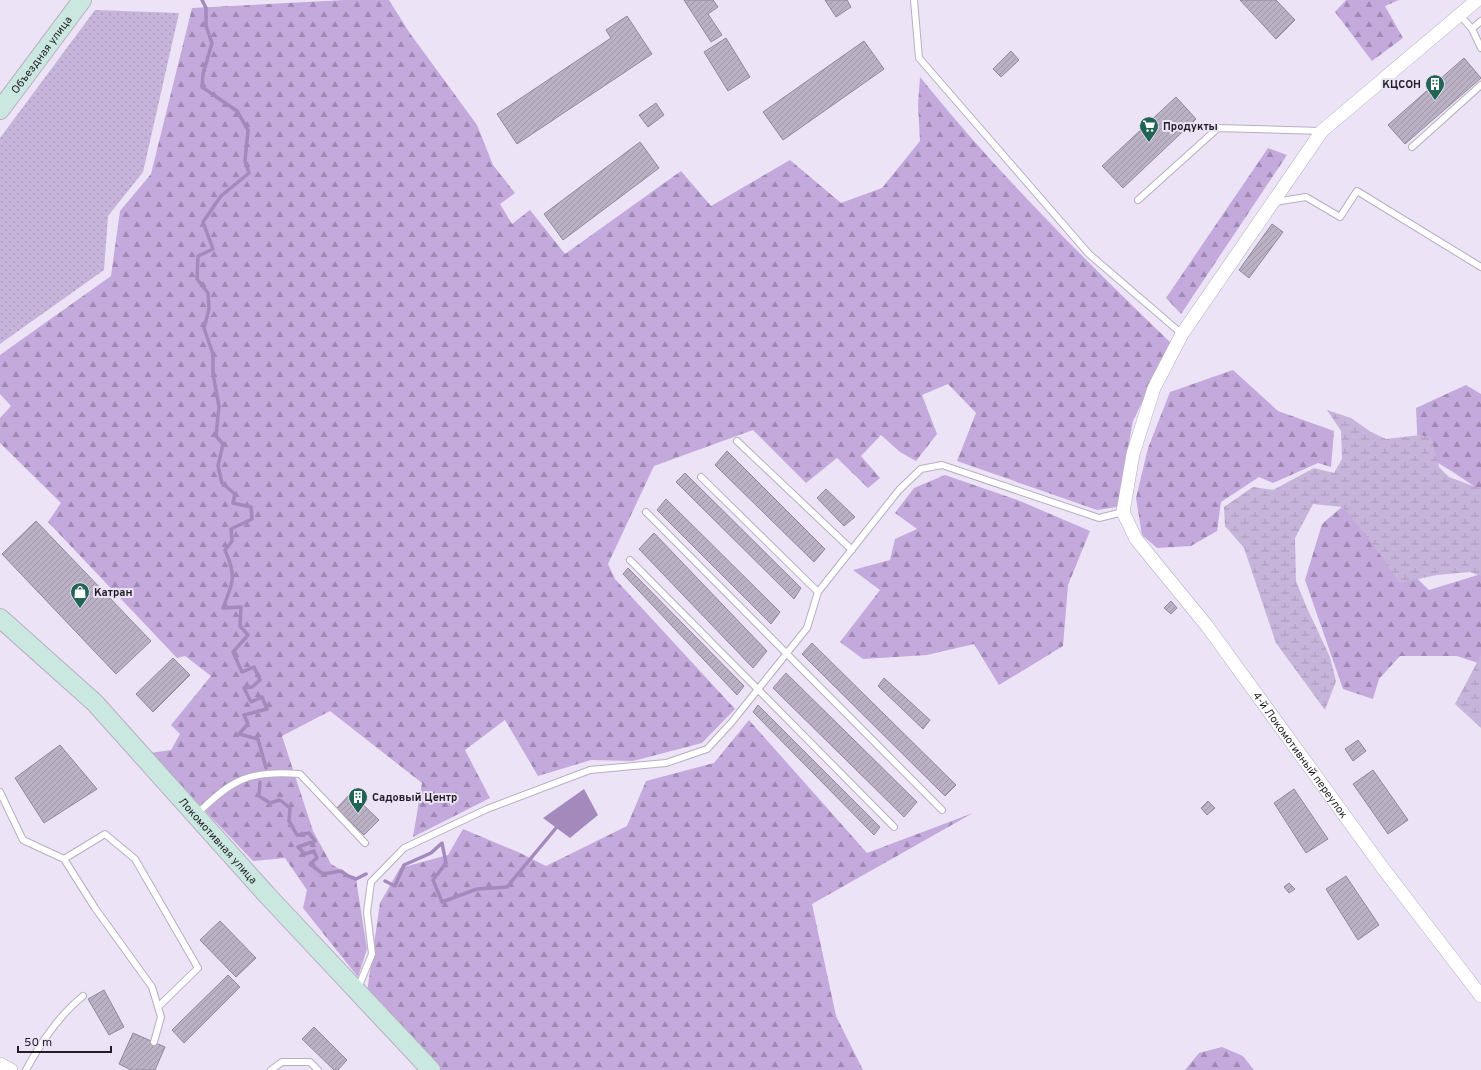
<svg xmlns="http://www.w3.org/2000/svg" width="1481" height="1070" font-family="Overpass,sans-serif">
<defs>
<pattern id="green-dots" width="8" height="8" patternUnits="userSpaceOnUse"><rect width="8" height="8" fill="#c7b4da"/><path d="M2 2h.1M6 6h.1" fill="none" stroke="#ab9abb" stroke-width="1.8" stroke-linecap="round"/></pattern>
<pattern id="forest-firs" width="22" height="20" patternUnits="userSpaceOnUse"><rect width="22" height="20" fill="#c4a9dd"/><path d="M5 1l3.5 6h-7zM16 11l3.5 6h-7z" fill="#9f89b3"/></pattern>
<pattern id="wetland-marsh" width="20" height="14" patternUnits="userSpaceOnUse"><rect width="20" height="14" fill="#c7b4da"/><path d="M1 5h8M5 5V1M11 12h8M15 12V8" fill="none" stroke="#ab9abb"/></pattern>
<pattern id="building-hatch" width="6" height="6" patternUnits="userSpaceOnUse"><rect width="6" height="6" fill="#bbb1c4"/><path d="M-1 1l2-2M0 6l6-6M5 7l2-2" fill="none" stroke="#a098a8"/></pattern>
</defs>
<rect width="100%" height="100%" fill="#ece3f6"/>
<!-- green -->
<path fill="url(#green-dots)" d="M95 10 179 13 143 172 108 216 104 270 0 344V138Z"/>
<!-- forest -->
<path fill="url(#forest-firs)" d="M345 0H389L409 32 477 125 493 165 515 193 500 204 512 224 530 210 565 254 681 171 711 206 790 160 841 203 882 188 920 141 918 105 920 77C996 172 1083 258 1171 343L1133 421 1117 507 1097 510 957 461 976 413 948 384 922 395 937 434 916 461 900 452 881 435 861 456 880 478 868 488 837 458 806 483 753 430 654 466 608 564 615 579 735 709 702 743 633 761 591 760 538 776 505 720 465 750 490 798 413 837 422 783 330 711 282 736 313 831 331 864 356 879 367 949 358 977 303 908 307 890 285 858 253 861 150 753 171 750 180 734 171 725 211 676 185 656 177 658 48 522 61 503 0 443V418L11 406 0 394V355L111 276 120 211 151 174 192 8Z
M1346 0H1399L1385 6 1403 38 1372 61 1335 12Z
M1268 148 1287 155 1181 314 1166 298Z
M1233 370 1278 411 1334 431 1331 467 1318 463 1273 483 1259 477 1221 502 1217 531 1191 546 1157 548 1142 535 1136 498 1148 448 1170 392Z
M1466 385 1481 394V491L1453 472 1418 451 1416 408Z
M945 475 1020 501 1090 531 1068 585 1063 646 999 685 974 644 927 655 863 659 840 642 880 590 853 570 890 560 895 539 917 529 895 513 914 488Z
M1343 506 1429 590 1481 574V664L1457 656H1400L1379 679 1373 699 1343 689 1305 580 1322 524Z
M749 720 867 853 973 813 812 904 836 1016 863 1070H435L367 992 380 903 400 868 448 855 463 829 518 852 546 866 627 826 646 781 714 763Z
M1222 1047 1243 1056 1254 1070H1185L1199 1053Z"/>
<!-- wetland -->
<path fill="url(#wetland-marsh)" d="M1327 410 1351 418 1371 432 1386 439 1420 435 1431 437 1439 467 1449 477 1481 489V576L1470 572 1437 575 1399 583 1375 547 1343 507 1313 504 1295 538 1296 581 1306 606 1330 657 1336 681 1325 710 1276 643 1244 548 1225 526 1224 507 1253 487 1273 490 1314 468 1334 473 1342 459 1341 431Z
M1481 655V728L1455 704Z"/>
<!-- water -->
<path fill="#a48abc" d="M584 789 598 815 570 838 543 818Z"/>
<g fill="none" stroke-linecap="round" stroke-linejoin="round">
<!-- stream -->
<path stroke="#a48abc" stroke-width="3.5" d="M202 0 206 8V26L212 43 203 74 202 87 237 111 248 130 245 161 249 173 221 196 203 222 213 249 198 256 197 279 208 293 209 309 204 328 213 354V374L219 406 216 436 223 444 218 466 222 483 235 494 233 503 251 507 252 519 231 529 232 541 225 550C237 577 233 582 223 608L241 607 240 626 248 635 233 652 242 672 254 667 260 680 252 687 244 688 251 702 262 697 267 709 244 715 248 724 239 734 258 739 266 768
M260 782 259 796 270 803 280 800 290 808 289 821 297 835 309 833 315 841 298 847 305 854 314 851 317 858 310 864 323 874 341 871 348 876 356 879 366 874
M385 881 395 886 404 865 431 853 442 843 446 863 433 880 442 902 477 889 507 887 556 828"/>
</g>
<!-- building -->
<path fill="url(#building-hatch)" stroke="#91899a" d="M684 0H713L718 7 708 14 722 35 711 42Z
M825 0H847L851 7 836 17Z
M1240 0H1276L1295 20 1276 39Z
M627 16 652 54 517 144 497 114 611 38 606 30Z
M726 38 750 77 728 91 704 52Z
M864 41 884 69 783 140 763 112Z
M1011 51 1019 60 1001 77 993 69Z
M1464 58 1481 78 1405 144 1388 125Z
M1176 97 1196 119 1123 188 1102 166Z
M656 103 664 115 648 127 639 115Z
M640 142 659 168 563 240 544 214Z
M1272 224 1283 232 1249 278 1239 270Z
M727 451 825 549 814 562 715 465Z
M685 473 801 588 794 599 676 482Z
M826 489 855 517 844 526 817 498Z
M666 499 780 612 771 624 657 510Z
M36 521 151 641 116 674 2 554Z
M654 533 767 651 753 668 639 549Z
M628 568 744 686 737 695 623 574Z
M1171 601 1177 608 1171 614 1164 608Z
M812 643 956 785 945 796 802 654Z
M173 658 190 675 153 712 136 694Z
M786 673 917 802 904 817 773 688Z
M884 678 930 720 923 729 878 686Z
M758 705 880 827 874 835 753 712Z
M1358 740 1366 751 1353 761 1345 749Z
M60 745 97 789 44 823 15 778Z
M1373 770 1408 820 1388 834 1353 784Z
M1294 789 1328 839 1306 853 1274 803Z
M351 793 379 820 364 835 337 808Z
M1208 801 1215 808 1207 815 1201 808Z
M1346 876 1379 925 1358 940 1326 889Z
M1289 883 1295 889 1289 893 1284 887Z
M220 921 256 958 236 977 200 940Z
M228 975 240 987 184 1043 172 1030Z
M104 990 124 1027 109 1035 88 999Z
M314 1027 347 1060 338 1070H334L302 1039Z
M133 1033 165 1047 155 1070H131L119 1064Z"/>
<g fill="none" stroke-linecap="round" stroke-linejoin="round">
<!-- lane casing -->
<g stroke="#b7aec0" stroke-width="8">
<path id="lane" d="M914 0 919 58 1089 254 1182 334
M1460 15 1472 29 1481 21
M1472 29 1481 48
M1412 147 1481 85
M1138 200 1218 128 1322 131
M1275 202 1306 197 1340 217 1357 191 1481 267
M737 441 852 550
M701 477 818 592
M646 512 942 810
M630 560 894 827
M0 792 23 840 64 859 95 908 152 987 158 1007 198 968 135 859 105 834 64 859
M197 814C232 779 250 770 300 774L365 843
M358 988 372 954 367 912 371 882 404 848 487 809 590 770 666 763 707 749 731 723 807 628 818 592 899 490 921 469 942 465 1099 518 1123 512
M154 1042 161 1017 158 1007
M26 1070C41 1042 58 1016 83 996
M271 1070 282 1062H310L318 1070"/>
</g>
<!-- street casing -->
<g stroke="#b7aec0" stroke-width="14">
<g id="street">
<path id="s1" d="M1477 0 1322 131 1182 334 1154 388 1133 454 1123 512 1136 539 1207 626 1382 867 1481 996"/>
<path d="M0 1064 11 1070"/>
</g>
</g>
<!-- secondary casing -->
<g stroke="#b7aec0" stroke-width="20">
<g id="secondary">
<path id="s2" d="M0 110 82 0"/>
<path id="s3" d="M0 618 95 703 267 895 431 1070"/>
</g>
</g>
<!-- lane -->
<use href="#lane" stroke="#fff" stroke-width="6"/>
<!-- street -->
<use href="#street" stroke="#fff" stroke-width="13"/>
<!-- secondary -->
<use href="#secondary" stroke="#cbe8e0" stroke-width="18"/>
</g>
<!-- icons -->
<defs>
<g id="building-pin" transform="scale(1)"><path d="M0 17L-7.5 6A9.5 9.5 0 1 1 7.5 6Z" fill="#216454" stroke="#ece3f6"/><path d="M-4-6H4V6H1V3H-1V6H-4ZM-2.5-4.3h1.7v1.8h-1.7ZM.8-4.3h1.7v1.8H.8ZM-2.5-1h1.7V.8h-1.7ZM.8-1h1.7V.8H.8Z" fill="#fff"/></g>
<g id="supermarket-pin" transform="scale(1)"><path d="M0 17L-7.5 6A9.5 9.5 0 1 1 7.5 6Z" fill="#216454" stroke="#ece3f6"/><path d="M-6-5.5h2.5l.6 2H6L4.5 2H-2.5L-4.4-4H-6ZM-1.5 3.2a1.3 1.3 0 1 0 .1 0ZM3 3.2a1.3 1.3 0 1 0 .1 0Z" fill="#fff"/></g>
<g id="shop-pin" transform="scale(1)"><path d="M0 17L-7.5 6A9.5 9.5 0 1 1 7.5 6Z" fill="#216454" stroke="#ece3f6"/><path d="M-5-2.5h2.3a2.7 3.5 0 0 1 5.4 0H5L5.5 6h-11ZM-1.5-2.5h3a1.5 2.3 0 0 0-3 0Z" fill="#fff"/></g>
</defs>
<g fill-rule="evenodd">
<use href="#building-pin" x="1435" y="84"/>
<use href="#supermarket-pin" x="1149" y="126"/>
<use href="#shop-pin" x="80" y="592"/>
<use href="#building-pin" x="358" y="797"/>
</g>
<g text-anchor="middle" stroke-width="4" stroke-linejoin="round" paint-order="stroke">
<!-- street labels -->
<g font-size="11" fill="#211e25" stroke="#ece3f6">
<text dy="4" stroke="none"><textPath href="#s2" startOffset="69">Объездная улица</textPath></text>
<text dy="4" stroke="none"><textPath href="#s1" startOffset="940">4-й Локомотивный переулок</textPath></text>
<text dy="4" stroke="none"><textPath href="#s3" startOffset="312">Локомотивная улица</textPath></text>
</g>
<!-- poi labels -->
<g font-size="11" font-weight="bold" fill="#211e25" stroke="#ece3f6" text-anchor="start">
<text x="1421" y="88" text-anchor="end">КЦСОН</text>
<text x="1163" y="130">Продукты</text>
<text x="94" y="596">Катран</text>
<text x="372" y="801">Садовый Центр</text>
</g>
</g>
<!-- scale -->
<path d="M18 1046v6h93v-6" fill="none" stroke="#211e25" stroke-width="2"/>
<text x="24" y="1046" font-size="12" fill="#211e25" stroke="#ece3f6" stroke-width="3" paint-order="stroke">50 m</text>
</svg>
